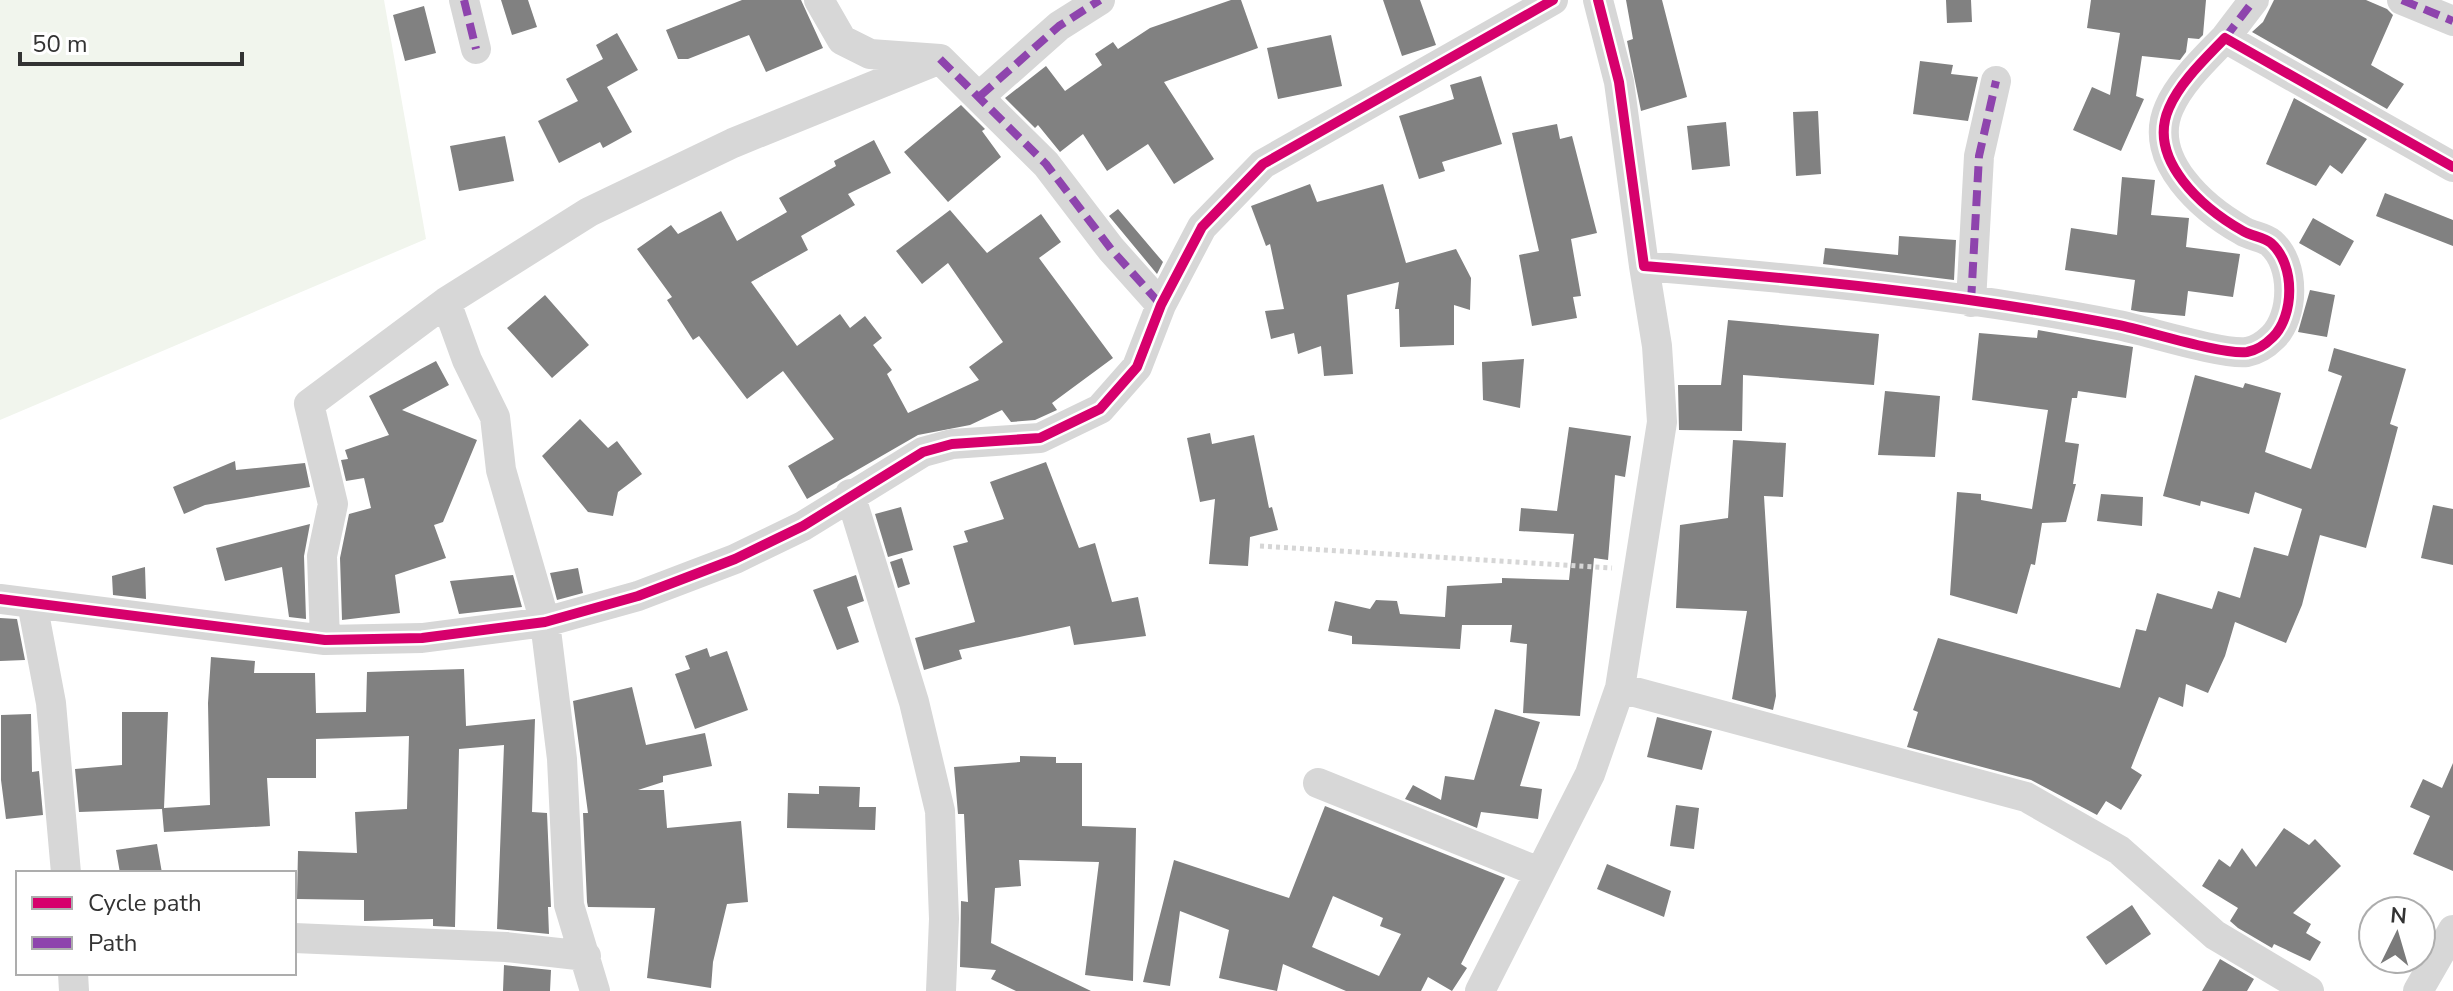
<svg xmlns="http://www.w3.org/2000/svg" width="2453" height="991" font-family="'Nunito Sans',sans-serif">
<rect width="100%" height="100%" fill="#fff"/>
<!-- green -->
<path fill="#f1f5ed" d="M0 0H384L426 239 0 420Z"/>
<!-- building -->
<path fill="#818181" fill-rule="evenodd" d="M501 0H528L537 27 512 35Z
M742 0H801L823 48 766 72 749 35 688 59H678L666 30Z
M1231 0H1241L1258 48 1164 82 1214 159 1174 184 1148 144 1107 171 1083 134 1060 152 1038 125 1035 128 1005 98 1046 66 1065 91 1102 65 1095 54 1113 42 1118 49 1150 28Z
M1383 0H1420L1436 45 1402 56Z
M1626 0H1662L1687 97 1641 111 1627 41 1633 39Z
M1946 0H1971L1972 22 1947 23Z
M2091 0H2206L2203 35 2199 39 2188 38 2186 52 2180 60 2142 56 2136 96 2144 99 2121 151 2073 130 2092 87 2110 95 2120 33 2087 28Z
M2274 0H2366L2387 9 2393 15 2371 65 2404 84 2387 109 2252 32 2263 22Z
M424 6 436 53 405 61 393 15Z
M617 33 638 70 607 87 632 132 603 148 600 142 559 163 538 121 578 101 566 79 603 59 596 45Z
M1331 35 1342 86 1278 99 1267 48Z
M1920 61 1953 65 1951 74 1978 77 1968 121 1913 114Z
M1481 76 1502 144 1442 162 1445 171 1419 179 1399 116 1454 99 1450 85Z
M2294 98 2367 139 2342 174 2330 165 2316 186 2266 164Z
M961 105 985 129 982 131 1001 157 948 202 904 152Z
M1818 111 1821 174 1796 176 1793 112Z
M1726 122 1730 166 1692 170 1687 126Z
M1557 124 1560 139 1572 136 1597 233 1571 239 1581 296 1573 297 1577 318 1532 326 1519 255 1539 251 1512 133Z
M505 136 514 181 459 191 450 146Z
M874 140 891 173 848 194 855 205 801 236 808 250 751 282 797 346 840 314 850 328 865 316 882 338 873 345 892 370 887 374 908 413 979 380 969 367 1003 342 948 263 922 284 896 251 950 210 987 253 1041 214 1061 242 1039 258 1113 358 1052 403 1057 410 1035 420 1011 422 1002 410 970 425 918 435 807 499 788 466 834 439 783 371 747 399 699 336 693 340 667 300 672 297 637 249 671 225 678 234 721 211 737 241 787 212 779 198 836 166 834 161Z
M2122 177 2155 180 2151 215 2189 218 2186 247 2240 254 2233 297 2188 291 2185 316 2141 312 2131 310 2135 280 2065 270 2071 228 2117 235Z
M1310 184 1317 202 1383 184 1406 263 1456 249 1471 278 1470 310 1454 305V345L1400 347 1399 309H1395L1399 282 1347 295 1353 374 1324 376 1321 346 1298 354 1294 333 1271 339 1265 311 1284 309 1270 244 1266 246 1251 206Z
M2385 193 2453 220V246L2376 216Z
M1118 209 1163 262 1157 274 1109 216Z
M2313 218 2354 241 2340 266 2299 243Z
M1899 236 1956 240 1954 280 1823 264 1825 248 1898 255Z
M2310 290 2335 295 2327 337 2298 332Z
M545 295 589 345 552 378 507 328Z
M1728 320 1879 334 1874 385 1743 375 1742 431 1679 430 1678 385H1721Z
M2038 330 2133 347 2126 398 2078 391 2077 398H2072L2065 442 2079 444 2073 484H2076L2066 522 2042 523 2035 565 2031 564 2017 614 1950 595 1957 492 1981 494V500L2032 509 2048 410 1972 400 1979 333 2037 338Z
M2334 348 2406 369 2390 424 2398 427 2366 548 2320 535 2302 605 2286 643 2235 622 2225 656 2208 693 2186 684 2183 707 2159 697 2131 768 2142 775 2121 810 2106 801 2097 815 2031 780 1907 747 1918 712 1913 710 1938 638 2120 688 2136 629 2146 631 2157 593 2212 609 2218 591 2240 598 2254 547 2288 556 2302 509 2255 492 2249 514 2201 501 2200 506 2163 496 2195 375 2243 388 2245 383 2281 393 2265 452 2311 469 2342 376 2328 371Z
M1524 359 1520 408 1483 400 1482 362Z
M436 361 449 385 402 410 477 440 443 522 434 525 446 558 395 575 400 613 342 620 340 558 349 514 371 508 364 478 346 481 341 460 348 459 345 450 389 435 369 396Z
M1885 391 1940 396 1935 457 1878 455Z
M580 419 608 448 617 441 642 474 618 492 613 516 588 512 542 456Z
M1569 427 1631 436 1625 477 1615 475 1608 560 1594 558 1580 716 1523 713 1527 644 1510 642 1512 625H1462L1460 649 1352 644V636L1328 631 1335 601 1370 609 1376 600 1397 601 1400 614 1445 617 1447 586 1502 583V578L1569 580 1574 534 1519 531 1521 508 1557 511Z
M1210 433 1212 444 1254 435 1269 508 1272 507 1278 530 1250 537 1248 566 1209 564 1215 499 1200 502 1187 438Z
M1733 440 1786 443 1783 497 1764 496 1776 696 1773 710 1732 699 1747 611 1676 608 1680 525 1728 518Z
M235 461 236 470 305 463 310 487 205 505 184 514 173 487Z
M1046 462 1079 548 1095 543 1112 602 1138 597 1146 636 1074 645 1070 626 959 650 962 659 924 670 915 638 975 622 953 546 968 542 964 531 1004 519 990 482Z
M2101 494 2143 497 2142 526 2097 521Z
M2433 505 2453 509V565L2421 558Z
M901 507 913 550 888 557 875 514Z
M310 524 304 556 306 619 289 617 282 567 225 581 216 548Z
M902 558 910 584 898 588 890 562Z
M145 567 146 599 113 595 112 576Z
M578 568 583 593 557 600 550 573Z
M513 575 522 607 459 614 450 581Z
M856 575 864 601 847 607 859 642 837 650 813 590Z
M0 618 17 619 25 660 0 661Z
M707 648 710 657 727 651 748 710 695 729 675 674 690 669 685 656Z
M211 657 255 661 254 673H315L316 713 366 712 367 672 464 669 466 726 535 719 532 812 547 813 551 907H548L549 934 497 929 504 745 459 749 455 927 433 926V919L364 921V900L297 899 298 851 357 853 355 812 407 809 409 736 316 739V778H267L270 826 164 832 162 809 79 812 75 769 122 765V712H168L164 808 210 805 208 703Z
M632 687 646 745 705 733 712 766 663 776V782L638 790H664L667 828 741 821 748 902 727 904 713 962 711 988 647 978 655 908 588 907 587 902 583 813H588L573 701Z
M1495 709 1540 722 1520 786 1542 789 1538 819 1481 812 1477 828 1405 799 1413 785 1441 800 1445 776 1474 780Z
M31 714 32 772 39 771 43 815 6 819 1 780V715Z
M1657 717 1712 731 1702 770 1647 757Z
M1020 756 1056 757V763H1082V826L1136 828 1133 981 1085 975 1099 862 1019 860 1021 886 995 888 991 943 1091 991H1016L991 979 996 970 960 967 961 901 968 902 964 814H958L954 767 1020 762Z
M2453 763V871L2413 854 2430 816 2410 807 2423 779 2442 788Z
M819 786 860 787 859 807H876L875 830 787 828 788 793 819 794Z
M1676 805 1699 808 1694 849 1670 846Z
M1325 806 1505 878 1461 964 1467 968 1452 991 1428 977 1421 991H1346L1283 964 1277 991 1219 978 1229 930 1180 911 1170 986 1143 982 1174 860 1289 898ZM1333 896 1383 918 1380 926 1401 934 1379 976 1312 947Z
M2284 828 2309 845 2315 839 2341 866 2293 913 2311 924 2306 933 2321 942 2310 961 2274 944 2272 948 2238 928 2230 921 2238 908 2202 886 2219 859 2230 867 2242 848 2256 867Z
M157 844 162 873H120L116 850Z
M1607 864 1671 891 1664 917 1597 889Z
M2132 905 2151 934 2106 965 2086 937Z
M2220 959 2254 979 2247 991H2202Z
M504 965 551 970 550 991H503Z"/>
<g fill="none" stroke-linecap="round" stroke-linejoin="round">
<!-- path -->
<path stroke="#d6d6d6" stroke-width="5" stroke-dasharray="4 4" stroke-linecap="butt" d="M1260 546 1612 568"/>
<!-- minor -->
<path stroke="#d7d7d7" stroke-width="30" d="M464 0 476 49
M819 0 842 40 870 54 940 59 1046 164 1111 249 1161 305
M1598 0 1619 82 1644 266C1802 279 1962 294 2118 325 2148 331 2222 355 2247 352 2258 350 2266 344 2273 337 2294 316 2296 265 2271 243 2264 237 2251 236 2243 231 2204 209 2146 160 2169 108 2180 82 2206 58 2225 38L2453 167
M2402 0 2453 21
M2225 38 2254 0
M980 96 1059 26 1100 0
M446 302 467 360 495 417 501 470 545 622 562 759 569 905 595 991
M1971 302 1979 156 1996 81
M850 494 914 702 940 811 944 919 941 991
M0 599 325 640 422 638 545 622 638 596 735 559 803 526 923 452 952 444 1040 438 1100 409 1137 367 1161 305 1202 227 1263 164 1553 0
M32 603 51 703 66 873
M325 640 322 556 333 504 309 404 446 302 589 212 733 143 940 59
M1620 688 2026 797 2119 850 2215 935 2309 991
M1318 783 1539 872
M294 938 506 947 586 956
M73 973 74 991
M1480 991 1590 774 1620 688 1662 422 1657 346 1644 266
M2418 991 2453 930"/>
<!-- quiet -->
<path stroke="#8e44ad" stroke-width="8" stroke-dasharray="16 8" stroke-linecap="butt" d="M464 0 476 49
M2402 0 2453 21
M2225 38 2254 0
M940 59 1046 164 1111 249 1161 305
M980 96 1059 26 1100 0
M1971 302 1979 156 1996 81"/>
<!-- cycleway casing -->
<g stroke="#fff" stroke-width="15">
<path id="cycleway" d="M1598 0 1619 82 1644 266C1802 279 1962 294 2118 325 2148 331 2222 355 2247 352 2258 350 2266 344 2273 337 2294 316 2296 265 2271 243 2264 237 2251 236 2243 231 2204 209 2146 160 2169 108 2180 82 2206 58 2225 38L2453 167
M0 599 325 640 422 638 545 622 638 596 735 559 803 526 923 452 952 444 1040 438 1100 409 1137 367 1161 305 1202 227 1263 164 1553 0"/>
</g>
<!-- cycleway -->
<use href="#cycleway" stroke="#d6006c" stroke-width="10"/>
</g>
<!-- legend -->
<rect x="16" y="871" width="280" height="104" fill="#ffffff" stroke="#adadad" stroke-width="2"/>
<rect x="32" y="897" width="40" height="12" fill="#d6006c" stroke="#adadad" stroke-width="2"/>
<text x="88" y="911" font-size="24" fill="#333333">Cycle path</text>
<rect x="32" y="937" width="40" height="12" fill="#8e44ad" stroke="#adadad" stroke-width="2"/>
<text x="88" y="951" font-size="24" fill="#333333">Path</text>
<!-- north arrow -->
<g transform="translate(2397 935) rotate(5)"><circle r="38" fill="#ffffff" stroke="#adadad" stroke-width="2"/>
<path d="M0-6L14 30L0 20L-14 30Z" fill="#7a7a7a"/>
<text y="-12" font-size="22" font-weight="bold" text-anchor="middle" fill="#333333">N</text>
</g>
<!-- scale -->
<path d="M20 52v12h222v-12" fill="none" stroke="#333333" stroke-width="4"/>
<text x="32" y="52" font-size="24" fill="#333333" stroke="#ffffff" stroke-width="6" paint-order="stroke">50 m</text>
</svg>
